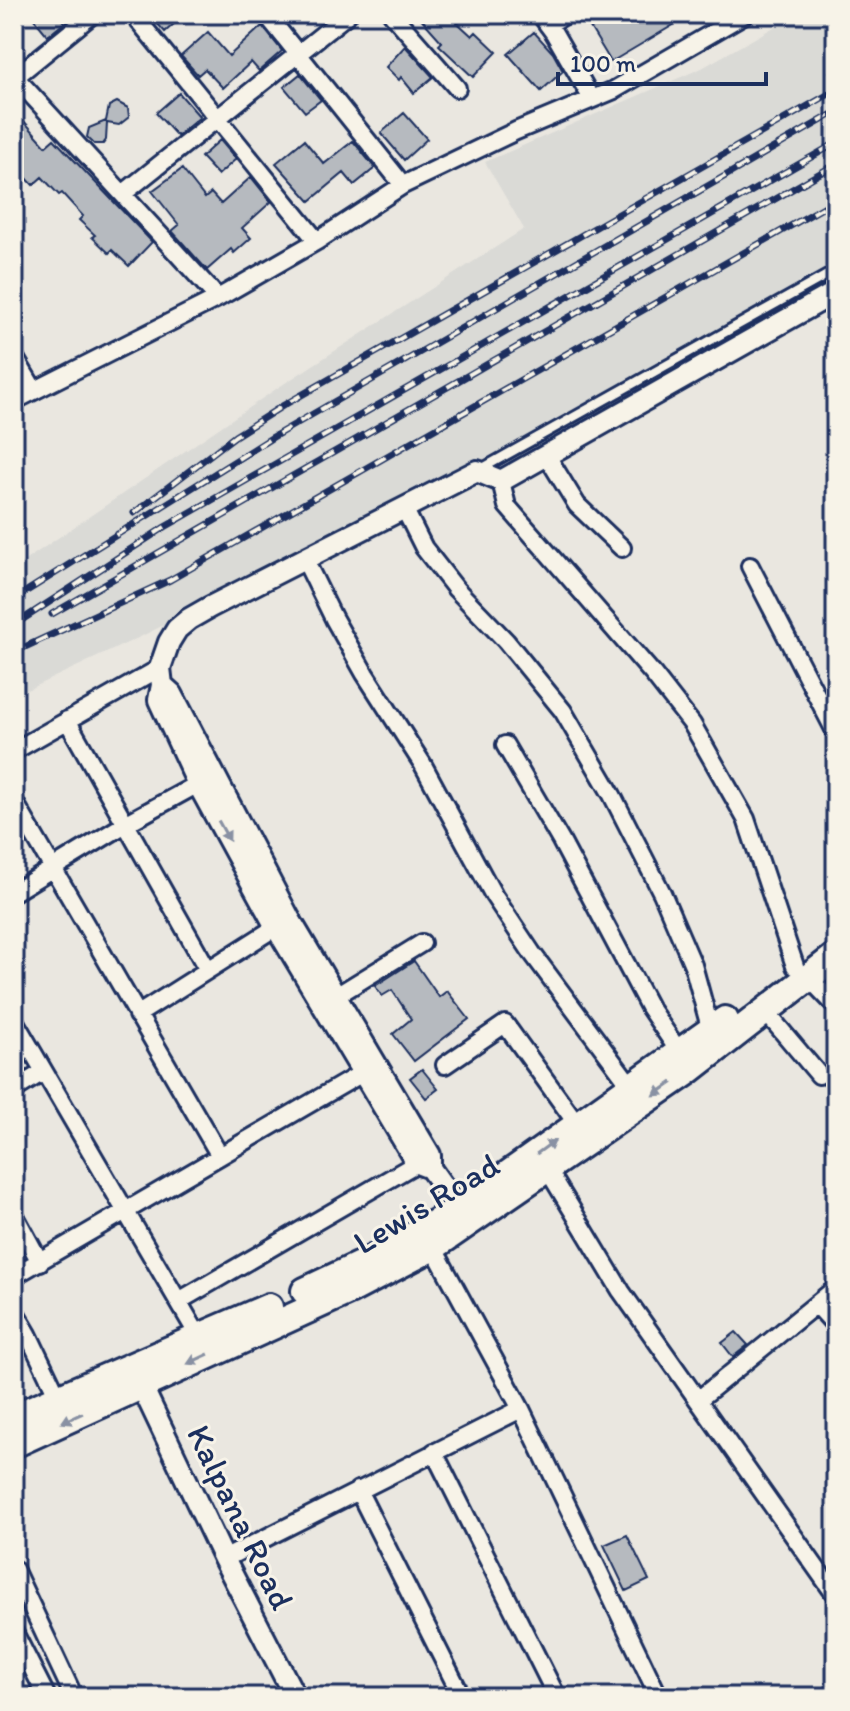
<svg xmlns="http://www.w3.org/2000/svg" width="850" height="1711" font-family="Itim,sans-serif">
<rect width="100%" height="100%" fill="#eae7e0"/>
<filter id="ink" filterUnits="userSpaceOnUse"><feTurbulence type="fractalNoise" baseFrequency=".0125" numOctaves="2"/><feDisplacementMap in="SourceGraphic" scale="16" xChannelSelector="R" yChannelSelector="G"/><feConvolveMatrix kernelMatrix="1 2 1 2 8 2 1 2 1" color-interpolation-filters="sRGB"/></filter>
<g filter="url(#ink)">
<!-- built -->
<path fill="#dadad6" d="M797 14H836V281L505 467 478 459 336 539 142 636 14 696V568L279 387 524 229 485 162 702 68Z"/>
<!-- building -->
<path fill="#b6babf" stroke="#1b2f5e" stroke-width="2" d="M30 14H58L65 22 48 36Z
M149 14H185L165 32Z
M417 14H448L472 36 476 32 497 52 473 77 439 45 442 42Z
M582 14H692L611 62Z
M262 26 282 51 259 71 251 62 223 88 205 69 198 75 181 56 208 32 229 56Z
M534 32 553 53 563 71 541 91 508 54Z
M405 46 433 77 414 93 401 77 399 80 386 67Z
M300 74 321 100 305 112 284 87Z
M179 93 200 117 177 136 156 113Z
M117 102 128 108 129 117 119 125 107 123 106 140 103 144H94L87 137 89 128 106 121 109 106Z
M14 110 46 146 54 139 152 242 129 266 112 250 109 253 92 237 95 235 79 220 83 216 62 193 59 195 42 177 33 185 14 164Z
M404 113 427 139 404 160 381 133Z
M220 140 236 159 218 175 201 157Z
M304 140 324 164 353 141 375 168 354 185 344 173 310 201 276 163Z
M182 169 205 198 211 193 221 204 251 177 271 202 242 228 251 238 234 253 231 249 207 270 172 231 179 225 152 191Z
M414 961 439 997 447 991 469 1019 414 1061 393 1034 411 1019 392 990 382 996 375 986Z
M422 1069 438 1089 426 1098 410 1078Z
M736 1332 748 1345 733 1357 722 1343Z
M627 1535 649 1580 626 1591 604 1545Z"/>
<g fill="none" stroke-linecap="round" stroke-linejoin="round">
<!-- service casing -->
<g stroke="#1b2f5e" stroke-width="14">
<path id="service" d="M481 469 836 270"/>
</g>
<!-- minor casing -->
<g stroke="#1b2f5e" stroke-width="22">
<path id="minor" d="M133 14 317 241
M266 14 403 185
M392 14 457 88
M540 14 554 33 592 99
M548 25 566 14
M15 77 218 298
M14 78 93 14
M124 193 348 14
M14 356 34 390
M14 401 218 298 317 241 403 185 516 131 614 90 745 14
M547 456 577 505 622 548
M501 481 507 506 653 674 692 724 746 819 795 966
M404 508 424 548 456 589 506 641 563 711 612 795 662 893 693 965 711 1031
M305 560 334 619 365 674 422 763 494 896 532 953 631 1086
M750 566 836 733
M67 720 208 970
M505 745 561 841 649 1007 680 1053
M14 751 160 668
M14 801 220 1156
M14 892 127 823 198 784
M808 977 836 1006
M336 996 422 943
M765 1011 819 1075
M137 1015 276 927
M14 1020 199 1337
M445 1065 505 1024 577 1124
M14 1090 43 1072
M548 1170 621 1291 836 1596
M14 1214 40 1262
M433 1247 521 1409 659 1697
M14 1276 364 1072
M179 1301 417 1163
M817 1305 836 1326
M14 1310 28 1334
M14 1342 28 1334 58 1397
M698 1400 836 1288
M434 1452 557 1697
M358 1490 462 1697
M224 1559 521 1409
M14 1569 74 1697
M14 1632 47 1697"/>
</g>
<!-- tertiary casing -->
<g stroke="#1b2f5e" stroke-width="26">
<path id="tertiary" d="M162 685 172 694 289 918 430 1155V1168
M459 1209 430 1168 417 1163 276 927 198 784 159 700 162 685 160 668 169 642 177 629 189 619 210 607 477 471 501 481 836 292
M136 1374 224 1559 295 1697"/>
</g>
<!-- primary casing -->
<g stroke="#1b2f5e" stroke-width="32">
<path id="primary" d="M305 1291 381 1255 459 1209 725 1020
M14 1417 269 1307
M14 1444 349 1291 433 1247 687 1072 836 956"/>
</g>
<!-- path -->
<path stroke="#1b2f5e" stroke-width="3" stroke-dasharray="8 6" stroke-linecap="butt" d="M836 68 830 72 836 83"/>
<!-- service -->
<use href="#service" stroke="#f7f3e8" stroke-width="8"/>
<!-- minor -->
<use href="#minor" stroke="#f7f3e8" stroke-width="16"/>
<!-- tertiary -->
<use href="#tertiary" stroke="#f7f3e8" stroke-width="20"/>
<!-- primary -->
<use href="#primary" stroke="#f7f3e8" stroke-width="26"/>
<!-- rail casing -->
<g stroke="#1b2f5e" stroke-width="7">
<path id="rail" d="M134 513 235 436 284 405 836 90
M14 599 273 437 836 112
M52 614 836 164
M14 625 165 527 836 143
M14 652 170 580 836 200"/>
</g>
<!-- rail -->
<use href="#rail" stroke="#f7f3e8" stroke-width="4" stroke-dasharray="12" stroke-linecap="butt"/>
</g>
<!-- one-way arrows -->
<defs><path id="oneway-solid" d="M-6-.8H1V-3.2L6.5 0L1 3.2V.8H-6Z" transform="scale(2)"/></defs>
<g fill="#8991a3">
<use href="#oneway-solid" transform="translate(224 831) rotate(61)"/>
<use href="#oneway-solid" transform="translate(663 1089) rotate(145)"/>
<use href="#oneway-solid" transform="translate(546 1147) rotate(-36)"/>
<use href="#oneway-solid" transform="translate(198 1359) rotate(155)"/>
<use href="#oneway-solid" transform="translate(72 1418) rotate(155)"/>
</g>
</g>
<g text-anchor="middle" stroke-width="6" stroke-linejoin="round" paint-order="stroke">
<!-- street labels -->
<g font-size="34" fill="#1b2f5e" stroke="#f7f3e8">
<text transform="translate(426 1203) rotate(-31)" y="12">Lewis Road</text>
<text transform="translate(241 1517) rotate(64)" y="12">Kalpana Road</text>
</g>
</g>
<!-- margin -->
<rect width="850" height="1711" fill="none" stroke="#f7f3e8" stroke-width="48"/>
<rect x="24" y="24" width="802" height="1663" fill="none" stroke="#1b2f5e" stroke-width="3" filter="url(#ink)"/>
<!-- scale -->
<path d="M558 72v12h208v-12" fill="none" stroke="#1b2f5e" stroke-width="4"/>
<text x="570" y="72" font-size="24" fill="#1b2f5e" stroke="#f7f3e8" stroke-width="6" paint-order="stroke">100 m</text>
</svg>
